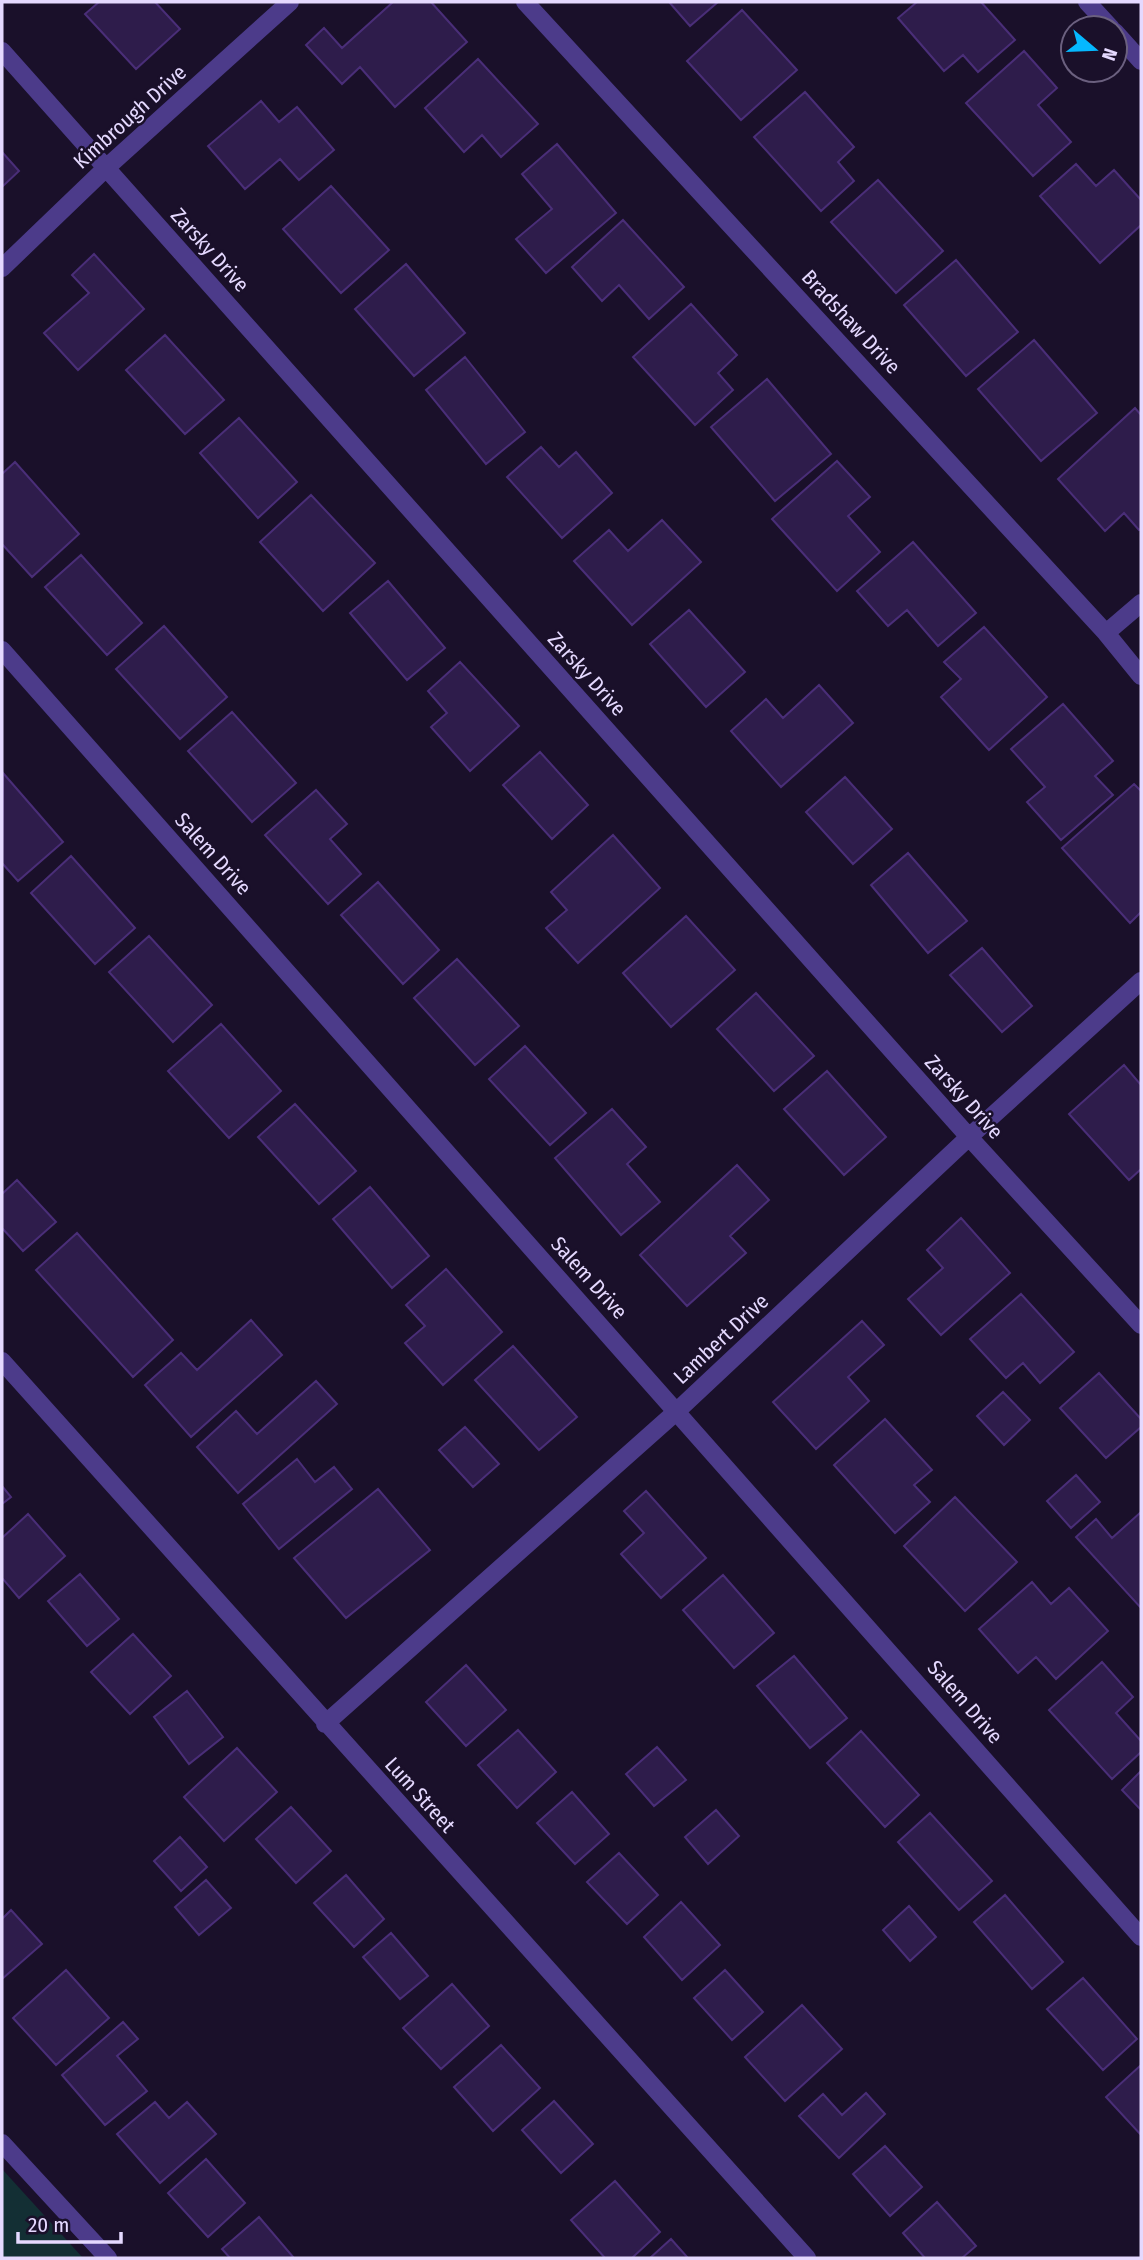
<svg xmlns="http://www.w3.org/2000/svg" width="1143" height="2260" font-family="'Fira Sans Condensed',sans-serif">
<rect width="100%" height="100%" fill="#1a102a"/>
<!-- green -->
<path fill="#132f34" d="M2 2169 83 2258H2Z"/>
<!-- building -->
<path fill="#2e1c4b" stroke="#4a2e78" stroke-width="2" d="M99 2H155L180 29 136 69 85 14Z
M393 2H431L467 42 395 107 360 67 342 84 306 45 324 28 342 48Z
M669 2H718L690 26Z
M917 2H981L1015 40 978 72 963 55 944 71 898 18Z
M742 10 797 70 741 120 687 61Z
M1024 51 1057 88 1038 105 1071 142 1033 176 966 103Z
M478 59 538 124 501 157 482 135 464 152 425 108Z
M805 92 854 147 838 162 854 181 821 211 754 137Z
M261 101 279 122 297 107 334 150 299 180 280 159 245 189 208 146Z
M557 144 616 213 546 273 516 239 552 209 522 174Z
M2 152 19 171 2 187Z
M1076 164 1096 186 1114 170 1141 200V225L1100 263 1040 196Z
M878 180 943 251 896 293 831 222Z
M331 186 389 250 341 293 283 229Z
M623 220 684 287 649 319 619 285 602 301 572 267Z
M94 254 144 309 78 370 44 333 89 293 72 275Z
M956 260 1018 332 966 376 904 305Z
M406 264 465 333 414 376 355 309Z
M691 304 737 355 718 373 733 390 695 425 633 357Z
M165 335 224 400 185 434 126 370Z
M1034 340 1097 413 1041 461 978 389Z
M465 357 525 432 486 464 426 390Z
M767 379 831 454 775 501 711 427Z
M1135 408 1141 415V529L1139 530 1124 513 1105 531 1058 479Z
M239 418 297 482 258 518 200 453Z
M541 447 559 467 576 452 612 493 562 538 507 477Z
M837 461 870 497 848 516 880 552 837 591 772 519Z
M15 462 79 534 32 577 2 544V474Z
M311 495 375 563 323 611 260 542Z
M662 520 701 562 632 625 574 561 609 530 628 551Z
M913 542 976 613 938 646 907 610 888 626 857 591Z
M81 555 142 623 107 655 45 587Z
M388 581 445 648 407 680 350 613Z
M689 610 745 672 706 707 650 644Z
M164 626 227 697 180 739 116 669Z
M984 627 1047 697 989 750 941 697 961 679 944 662Z
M460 662 519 726 470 771 431 727 447 713 428 691Z
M819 685 853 723 781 787 731 731 766 699 783 718Z
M1063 704 1113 761 1095 776 1113 795 1061 840 1027 802 1045 787 1011 749Z
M232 712 296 783 252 822 188 751Z
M540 752 588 805 552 839 503 785Z
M3 773 63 842 18 881 2 863Z
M845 777 892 829 853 864 806 812Z
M1134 784 1141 791V912L1130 923 1062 848Z
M316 790 347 824 330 839 361 874 328 904 265 835Z
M613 835 660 888 578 963 546 928 567 910 551 892Z
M908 853 967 921 928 953 871 885Z
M71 856 135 928 95 964 31 893Z
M378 882 439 950 403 984 341 915Z
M686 916 735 970 671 1027 623 973Z
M149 936 212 1005 173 1042 109 972Z
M982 948 1032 1006 1002 1032 950 975Z
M457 959 519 1026 475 1065 414 998Z
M756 993 814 1056 774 1091 717 1029Z
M221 1024 281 1091 229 1138 168 1071Z
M525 1046 586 1113 550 1145 489 1079Z
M1124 1065 1141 1085V1169L1129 1180 1069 1114Z
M827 1071 886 1137 844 1175 784 1109Z
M295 1104 356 1171 319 1204 258 1137Z
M612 1109 646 1147 627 1164 660 1202 621 1235 555 1158Z
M737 1165 769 1200 730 1236 746 1253 687 1306 640 1255Z
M17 1180 56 1222 23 1251 2 1228V1194Z
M370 1187 429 1256 392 1288 333 1219Z
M961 1218 1010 1273 941 1335 908 1299 943 1268 927 1250Z
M77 1233 173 1340 133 1377 36 1270Z
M446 1269 502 1332 443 1385 405 1343 425 1326 406 1305Z
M1021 1294 1074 1352 1040 1383 1023 1363 1006 1378 970 1339Z
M251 1320 282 1355 191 1437 145 1385 181 1353 197 1370Z
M862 1321 884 1345 848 1377 869 1401 816 1449 773 1402Z
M513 1346 577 1417 539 1450 475 1380Z
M1099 1373 1141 1419V1427L1106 1458 1060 1408Z
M316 1381 337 1404 238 1493 197 1447 236 1411 257 1434Z
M1003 1392 1030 1420 1004 1445 977 1416Z
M885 1419 932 1470 914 1485 930 1502 895 1533 834 1465Z
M465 1427 499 1464 473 1487 439 1450Z
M297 1459 315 1482 334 1467 352 1489 279 1549 243 1504Z
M1076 1475 1100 1502 1071 1528 1047 1501Z
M2 1486 11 1497 2 1504Z
M378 1489 430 1550 346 1618 294 1558Z
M646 1491 706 1558 661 1598 621 1554 644 1533 624 1511Z
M955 1497 1017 1562 965 1611 904 1546Z
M1141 1512V1608L1076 1537 1096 1519 1112 1538Z
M28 1514 65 1556 19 1598 2 1578V1538Z
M80 1574 119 1619 87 1646 48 1601Z
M723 1575 774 1633 734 1668 683 1610Z
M1032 1582 1051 1604 1069 1588 1108 1631 1056 1679 1036 1657 1018 1673 979 1629Z
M133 1634 171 1676 130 1714 91 1672Z
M794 1656 847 1718 810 1748 757 1686Z
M1102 1662 1133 1697 1116 1713 1141 1741V1752L1112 1779 1049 1710Z
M466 1665 506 1710 466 1746 426 1702Z
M187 1691 223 1737 189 1764 154 1717Z
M518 1730 556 1772 517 1808 478 1765Z
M861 1731 919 1795 885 1827 827 1763Z
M657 1747 686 1780 654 1806 626 1774Z
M237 1748 277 1792 224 1841 184 1797Z
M1141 1771V1810L1122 1790Z
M572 1792 609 1834 575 1864 537 1823Z
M291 1807 331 1851 296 1883 256 1839Z
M716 1810 739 1836 708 1864 685 1837Z
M930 1813 992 1881 959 1910 898 1842Z
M180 1837 207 1867 181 1891 154 1861Z
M619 1853 658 1895 627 1924 587 1882Z
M346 1875 384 1919 354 1947 314 1903Z
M206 1880 231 1908 199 1935 175 1907Z
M1005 1895 1063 1962 1032 1989 974 1922Z
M681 1902 720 1945 682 1980 644 1937Z
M909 1906 936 1937 910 1961 883 1930Z
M11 1910 42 1944 2 1979V1919Z
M391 1933 428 1976 400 1999 363 1957Z
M66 1970 109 2018 56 2065 13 2018Z
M725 1970 763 2012 732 2040 694 1998Z
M1083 1978 1137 2039 1103 2070 1047 2009Z
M452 1984 489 2026 441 2069 403 2028Z
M802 2005 842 2049 785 2101 745 2057Z
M123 2022 138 2039 117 2056 147 2091 105 2125 62 2075Z
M501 2045 540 2088 493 2131 454 2087Z
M1141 2065V2135L1106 2097Z
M866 2093 885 2114 839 2158 799 2116 823 2094 842 2115Z
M554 2101 593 2144 561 2173 522 2130Z
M155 2102 169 2118 187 2102 216 2134 160 2183 117 2134Z
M885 2146 922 2187 890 2216 853 2174Z
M206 2159 245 2203 208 2237 168 2193Z
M615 2181 660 2232 632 2258H605L571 2220Z
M937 2202 976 2246 962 2258H925L903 2233Z
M259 2217 294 2258H230L222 2249Z
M671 2239 688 2258H650Z"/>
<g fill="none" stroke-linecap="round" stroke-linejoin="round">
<!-- minor -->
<path stroke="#4c3b8a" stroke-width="18" d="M525 2 1106 633 1141 676
M1087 2 1111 28
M1115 32 1141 61
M2 51 969 1137 1141 1325
M2 268 106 168 290 2
M1106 633 1141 603
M2 650 1141 1937
M2 1361 807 2258
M325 1724 677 1411 969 1137 1141 981
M2 2143 108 2258"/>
</g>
<g text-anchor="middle" stroke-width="5" stroke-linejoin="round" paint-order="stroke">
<!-- street labels -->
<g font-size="21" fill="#e5d9ff" stroke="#1a102a">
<text transform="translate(130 117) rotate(-42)" y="7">Kimbrough Drive</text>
<text transform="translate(210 250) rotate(48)" y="7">Zarsky Drive</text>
<text transform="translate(851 322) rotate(47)" y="7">Bradshaw Drive</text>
<text transform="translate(587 674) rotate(48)" y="7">Zarsky Drive</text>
<text transform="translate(213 854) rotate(48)" y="7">Salem Drive</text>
<text transform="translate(964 1097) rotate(48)" y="7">Zarsky Drive</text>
<text transform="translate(589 1278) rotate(48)" y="7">Salem Drive</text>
<text transform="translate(721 1339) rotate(-43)" y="7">Lambert Drive</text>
<text transform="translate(965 1702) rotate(49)" y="7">Salem Drive</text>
<text transform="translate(420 1795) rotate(48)" y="7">Lum Street</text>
</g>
</g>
<!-- border -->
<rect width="1143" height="2260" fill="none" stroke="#e5d9ff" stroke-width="7"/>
<!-- north arrow -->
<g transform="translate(1094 49) rotate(109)"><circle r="33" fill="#1a102a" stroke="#6b607f" stroke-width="2"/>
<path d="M0-5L12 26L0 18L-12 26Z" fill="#05b8ff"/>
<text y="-10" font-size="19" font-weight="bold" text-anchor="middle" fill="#e5d9ff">N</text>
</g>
<!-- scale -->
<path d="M18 2232v10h103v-10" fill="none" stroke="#e5d9ff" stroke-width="3.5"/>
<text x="28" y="2232" font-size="21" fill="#e5d9ff" stroke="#1a102a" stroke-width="5" paint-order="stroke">20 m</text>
</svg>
